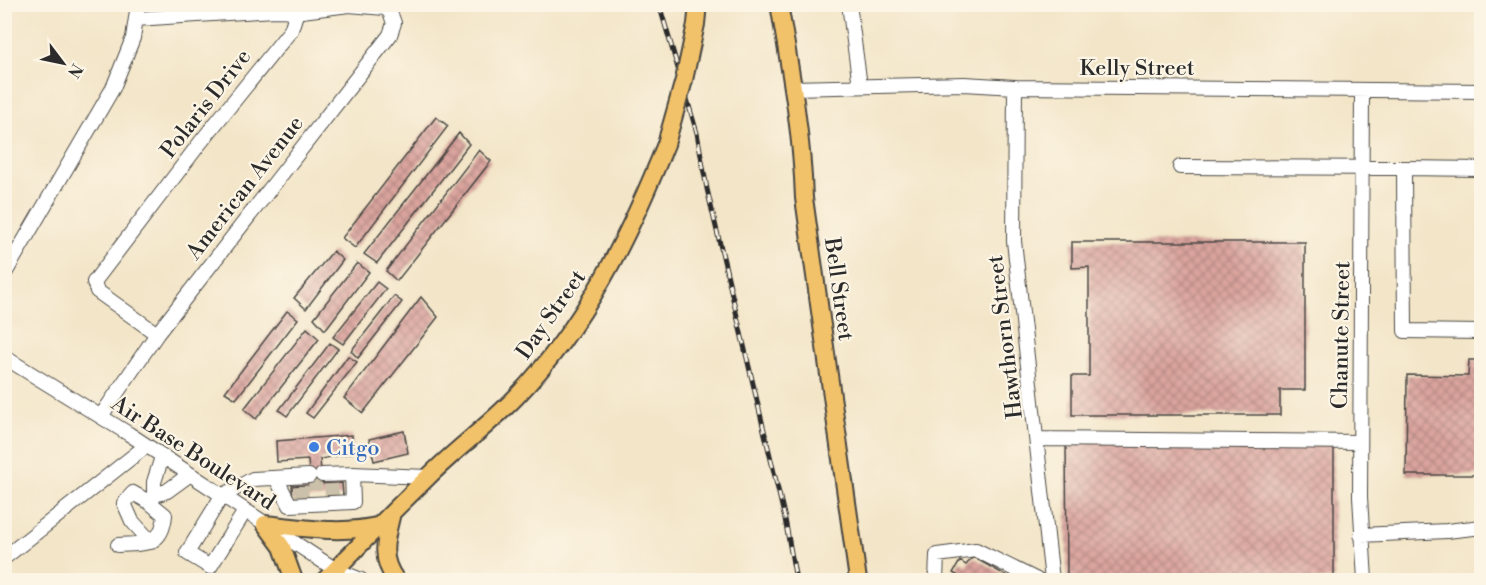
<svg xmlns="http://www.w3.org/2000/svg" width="1486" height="585" font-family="'Libre Bodoni',serif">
<defs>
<pattern id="building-cross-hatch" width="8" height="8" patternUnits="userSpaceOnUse" patternTransform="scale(1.5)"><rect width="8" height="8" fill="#dba49e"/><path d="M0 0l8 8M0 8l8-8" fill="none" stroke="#b28681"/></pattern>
</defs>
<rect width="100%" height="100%" fill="#fcf5e5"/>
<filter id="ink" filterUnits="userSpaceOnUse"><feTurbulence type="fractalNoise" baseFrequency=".0167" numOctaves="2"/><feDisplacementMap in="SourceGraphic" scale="12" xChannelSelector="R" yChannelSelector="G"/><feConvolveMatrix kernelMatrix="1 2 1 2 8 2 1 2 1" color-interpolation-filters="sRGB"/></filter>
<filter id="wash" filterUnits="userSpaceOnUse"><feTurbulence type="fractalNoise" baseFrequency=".008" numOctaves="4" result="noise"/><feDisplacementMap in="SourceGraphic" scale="24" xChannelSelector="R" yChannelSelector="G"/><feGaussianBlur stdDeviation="1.35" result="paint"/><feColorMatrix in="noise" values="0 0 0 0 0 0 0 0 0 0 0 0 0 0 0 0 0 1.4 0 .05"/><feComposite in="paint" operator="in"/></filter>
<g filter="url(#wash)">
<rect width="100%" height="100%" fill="#f3e5c8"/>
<g id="blocks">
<!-- building -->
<path fill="url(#building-cross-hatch)" d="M436 117 448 126 355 248 342 238Z
M459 133 469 144 377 263 364 254Z
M479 150 491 161 397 281 386 271Z
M1072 242H1305V390H1280V415H1072V376H1089V267L1072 268Z
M333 251 343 260 306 309 294 298Z
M357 263 369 272 325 330 314 318Z
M377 282 386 289 343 344 333 337Z
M394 296 402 302 358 358 351 351Z
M421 297 438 317 363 413 344 398Z
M287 311 298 319 236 399 225 392Z
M307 328 319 339 256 419 244 409Z
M330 343 338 349 287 416 279 410Z
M348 356 357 362 313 418 306 413Z
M1469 360H1482V475H1406L1407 375 1468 376Z
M404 431 408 453 374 461 369 439Z
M352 435 353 453 320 459 322 484 342 483 343 496 293 500 292 486 310 485 308 460 277 462 276 441Z
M1066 439 1334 442V578L1322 580H1067Z
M973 557 1014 580H958L960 577 953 573 960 561 966 565Z"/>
</g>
</g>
<g filter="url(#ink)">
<use href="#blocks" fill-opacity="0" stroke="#494743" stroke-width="1.5"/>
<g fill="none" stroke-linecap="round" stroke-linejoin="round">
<!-- minor-tunnel -->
<path stroke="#cbc0a9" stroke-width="14" stroke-dasharray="14 7" stroke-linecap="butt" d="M315 476 316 498
M331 484 332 496
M301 486 302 499"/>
<!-- minor casing -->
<g stroke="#494743" stroke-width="16">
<path id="minor" d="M849 4 860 86
M1015 87 1014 241 1052 580
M792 88 964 84 1015 87 1482 91
M1362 90 1360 497 1365 580
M1180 167 1404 168 1405 331 1482 332
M1404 168 1482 169
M4 275 113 88 133 38 138 4
M157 334 97 291 94 282 200 143 291 30 297 11
M4 357 129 434 336 570 361 580
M101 416 157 334 390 35 394 23 390 12 385 8 349 5 302 11 275 10 136 19
M1037 439 1360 442
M162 457 154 482V495L167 491 189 475
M322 475 352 474 428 477
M276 478 290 505 353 502 352 474
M149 502 133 493 124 503 132 521 151 542
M245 511 210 567 187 553 222 496 253 479 309 476
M1361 535 1447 531 1482 527
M118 545C145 543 162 547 165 515L149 502 154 495
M4 558 146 446
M936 580 937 555 976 550 1037 580
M1475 580H1482"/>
</g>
<!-- major casing -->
<g stroke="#494743" stroke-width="20">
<path id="major" d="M779 4C790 68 802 133 804 198L858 580
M696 24 698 4
M391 517C385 541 380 559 396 580
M265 524C305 528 342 535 381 525
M265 524 282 547 294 580
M325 580C359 546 393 511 428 477 456 449 488 426 516 397 585 326 629 236 666 144"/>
</g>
<!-- minor -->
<use href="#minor" stroke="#fff" stroke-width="14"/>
<!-- major -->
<use href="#major" stroke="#f2c26a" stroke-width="16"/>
<!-- rail casing -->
<g stroke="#2b2b2b" stroke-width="5">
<path id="rail" d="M659 4 697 133 707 189 785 519 796 580"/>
</g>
<!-- rail -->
<use href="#rail" stroke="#fcf5e5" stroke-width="3" stroke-dasharray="9" stroke-linecap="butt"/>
<!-- major-bridge casing -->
<g stroke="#494743" stroke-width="20" stroke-linecap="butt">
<path id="major-bridge" d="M666 144 684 80 696 24"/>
</g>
<!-- major-bridge -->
<use href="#major-bridge" stroke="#f2c26a" stroke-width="16"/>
</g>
</g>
<!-- markers -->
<circle fill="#3f7fe0" stroke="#fcf5e5" stroke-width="2" cx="314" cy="447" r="6"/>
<g text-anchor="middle" stroke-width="4.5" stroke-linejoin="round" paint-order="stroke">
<!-- street labels -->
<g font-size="22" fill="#2b2b2b" stroke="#fcf5e5">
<text x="1137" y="75">Kelly Street</text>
<text transform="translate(205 103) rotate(-52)" y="8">Polaris Drive</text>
<text transform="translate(244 187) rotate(-52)" y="8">American Avenue</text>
<text transform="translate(840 289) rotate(82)" y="8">Bell Street</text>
<text transform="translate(550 314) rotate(-55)" y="8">Day Street</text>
<text transform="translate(1340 335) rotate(-89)" y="8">Chanute Street</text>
<text transform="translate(1004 337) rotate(-97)" y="8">Hawthorn Street</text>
<text transform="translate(194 452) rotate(33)" y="8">Air Base Boulevard</text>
</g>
<!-- shop labels -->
<g font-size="22" fill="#366cbe" stroke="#fcf5e5" text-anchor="start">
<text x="326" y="455">Citgo</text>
</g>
</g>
<!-- margin -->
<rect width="1486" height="585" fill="none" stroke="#fcf5e5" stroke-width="24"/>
<!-- north arrow -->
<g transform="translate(63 63) rotate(122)" stroke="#fcf5e5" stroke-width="4.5" paint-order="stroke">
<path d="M0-4.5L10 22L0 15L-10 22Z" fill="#2b2b2b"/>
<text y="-9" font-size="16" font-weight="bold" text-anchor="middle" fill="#2b2b2b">N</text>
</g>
</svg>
